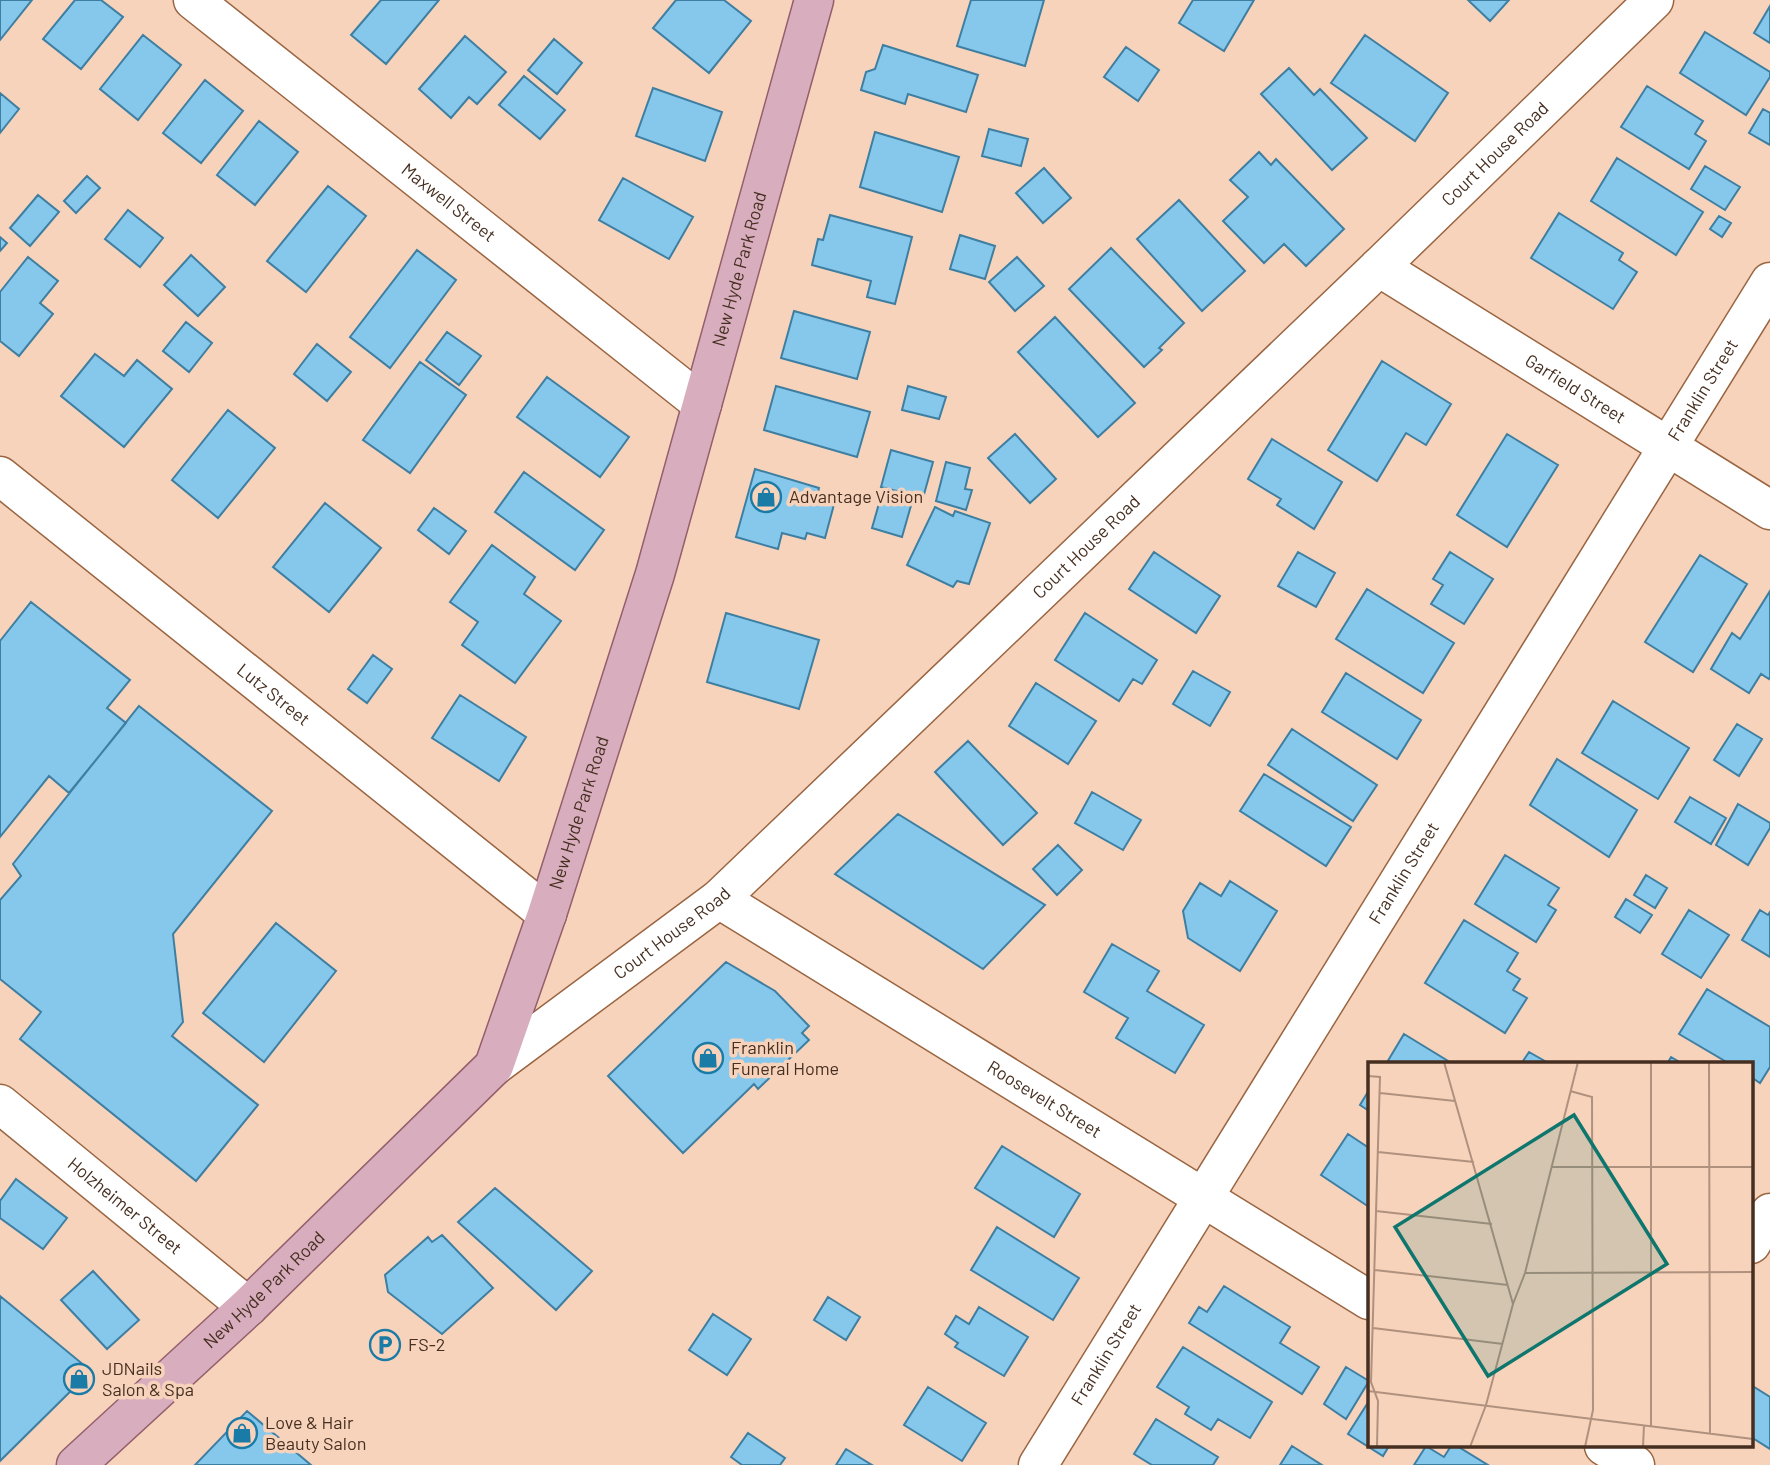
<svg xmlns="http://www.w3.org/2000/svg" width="1770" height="1465" font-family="Barlow,sans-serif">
<rect width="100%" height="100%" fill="#f7d3bc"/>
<!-- building -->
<path fill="#86c7ec" stroke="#3e7fa1" stroke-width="2" d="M0 0H32L0 40Z
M75 0H101L123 17 81 69 43 39Z
M381 0H439L386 64 351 35Z
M676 0H724L751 21 709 73 653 28Z
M971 0H1044L1025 66 957 46Z
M1193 0H1254L1224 51 1179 23Z
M1468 0H1509L1490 21Z
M1770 6V43L1754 33Z
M1705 32 1770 72V77L1746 115 1680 73Z
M143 35 181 65 138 120 100 89Z
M1365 35 1448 93 1415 141 1331 83Z
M465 36 506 72 477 104 469 97 451 118 419 89Z
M554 39 582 63 557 94 528 70Z
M883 45 978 75 966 112 908 94 905 104 861 90 866 72 875 69Z
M1126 47 1159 70 1138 101 1104 77Z
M1289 68 1314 95 1320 89 1367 138 1332 170 1261 94Z
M524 76 565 110 540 139 499 105Z
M205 80 243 111 201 163 163 133Z
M1647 86 1703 121 1695 134 1706 141 1689 169 1621 127Z
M653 88 722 112 705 161 636 136Z
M0 93 19 109 0 133Z
M1763 109 1770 113V145L1749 133Z
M259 121 298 152 255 205 217 175Z
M989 129 1028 139 1021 166 982 156Z
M875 132 959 157 942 212 860 187Z
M1259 152 1271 165 1276 159 1344 229 1306 266 1284 244 1264 263 1223 221 1248 197 1230 180Z
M1617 158 1703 212 1676 255 1591 201Z
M1705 166 1740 187 1725 210 1691 189Z
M1044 168 1071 198 1043 223 1016 193Z
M87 176 100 188 76 213 64 201Z
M623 178 693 217 669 259 599 220Z
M328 186 366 216 306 292 267 261Z
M38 195 59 212 30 246 10 228Z
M1179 200 1245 271 1202 311 1137 239Z
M128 210 163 238 140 267 105 239Z
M1559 213 1623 253 1619 260 1637 272 1613 309 1531 258Z
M830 215 912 237 895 304 867 297 871 281 812 265 818 239 823 240Z
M1719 216 1731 223 1722 237 1710 229Z
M960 235 995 246 985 279 950 269Z
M0 237 7 243 0 251Z
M1111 248 1184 323 1159 348 1162 350 1144 367 1069 289Z
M417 250 456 280 390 368 350 337Z
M191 255 225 287 198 316 164 285Z
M28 257 58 281 40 303 53 314 19 356 0 341V292Z
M1017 257 1044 286 1015 311 989 282Z
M794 311 870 332 857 379 781 358Z
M1055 317 1135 403 1098 437 1018 352Z
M186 322 212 343 189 372 163 351Z
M447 332 481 356 459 385 426 360Z
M317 344 351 372 327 401 294 374Z
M95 354 124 376 137 360 172 389 124 447 61 396Z
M1382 361 1451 404 1426 445 1406 433 1377 481 1328 450Z
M420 362 466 395 410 473 363 440Z
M547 377 629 437 600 477 517 417Z
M776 386 870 412 857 457 764 430Z
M908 386 946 397 939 419 902 410Z
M228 410 275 448 218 518 172 480Z
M1015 434 1056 479 1030 503 988 458Z
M1507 434 1558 465 1507 547 1457 515Z
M1272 439 1342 482 1314 529 1277 505 1281 499 1248 479Z
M891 450 933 462 923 498 881 487Z
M946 462 970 468 965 489 972 490 966 510 936 501Z
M755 469 819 488 818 492 836 497 825 538 807 533 805 539 782 533 778 549 736 537Z
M524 472 604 530 575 570 495 512Z
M882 493 912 502 902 537 872 528Z
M325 503 381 548 329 612 273 567Z
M935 507 953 516 955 511 990 523 969 584 957 581 953 587 907 565Z
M434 508 466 531 449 554 418 530Z
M492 545 535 577 524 594 561 621 515 683 462 645 478 622 450 602Z
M1154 552 1220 596 1196 633 1129 589Z
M1298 552 1335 573 1316 607 1278 586Z
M1450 552 1493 579 1464 624 1431 604 1443 585 1433 579Z
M1700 555 1747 584 1693 672 1645 642Z
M1367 589 1454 643 1423 693 1336 639Z
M1770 591V677L1769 679 1761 674 1749 693 1711 669 1732 633 1740 639Z
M31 602 130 680 107 708 126 723 69 793 49 776 0 837V641Z
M726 613 819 640 799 709 707 682Z
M1085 613 1157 660 1142 684 1133 679 1119 701 1055 660Z
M373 655 392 669 367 703 348 689Z
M1193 671 1230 692 1210 726 1173 704Z
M1346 673 1421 720 1397 759 1322 712Z
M1036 683 1096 721 1068 764 1009 726Z
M460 695 526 737 499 781 432 738Z
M1613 701 1689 748 1658 799 1582 753Z
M139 706 272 811 173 934 183 1022 172 1036 258 1105 196 1181 20 1039 41 1012 0 979V900L21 876 13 864Z
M1737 724 1762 739 1739 776 1714 760Z
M1292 729 1377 785 1353 821 1268 765Z
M968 741 1037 813 1003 845 935 772Z
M1557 759 1637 810 1609 857 1530 805Z
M1264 774 1351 827 1326 866 1240 811Z
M1092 792 1141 820 1123 850 1075 823Z
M1690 797 1726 818 1711 844 1675 822Z
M1738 804 1770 823V828L1748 865 1716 845Z
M898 814 1045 905 983 969 835 874Z
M1058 845 1082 870 1057 895 1033 869Z
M1505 855 1559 888 1548 905 1556 910 1536 942 1475 904Z
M1646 875 1667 888 1655 908 1634 895Z
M1230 881 1277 911 1240 971 1188 938 1183 911 1200 883 1221 896Z
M1626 899 1652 915 1640 933 1615 917Z
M1689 910 1729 935 1701 978 1662 954Z
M1760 910 1768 915 1770 912V957L1742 940Z
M1464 920 1518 953 1507 971 1520 979 1513 990 1527 998 1505 1033 1425 983Z
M276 923 336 971 264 1062 203 1013Z
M1112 944 1159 971 1147 991 1204 1025 1175 1073 1116 1038 1128 1018 1084 992Z
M726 962 775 991 809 1026 802 1033 809 1040 758 1089 754 1084 683 1153 608 1076Z
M1707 989 1770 1027V1067L1760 1083 1751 1077V1064H1730L1679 1034Z
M1404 1034 1453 1064H1386Z
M1529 1052 1550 1064H1521Z
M1671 1057 1683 1064H1667Z
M1369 1090V1111L1360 1105Z
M1348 1134 1369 1148V1207L1321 1175Z
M1002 1146 1080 1194 1054 1237 975 1188Z
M16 1179 67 1218 43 1249 0 1218V1201Z
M495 1188 592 1271 556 1310 458 1222Z
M997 1227 1079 1278 1053 1320 971 1270Z
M442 1235 493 1288 442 1334 388 1292 385 1275 428 1237 432 1242Z
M93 1271 139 1320 107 1349 61 1300Z
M1224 1286 1290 1327 1280 1343 1319 1367 1302 1394 1189 1323 1199 1307 1207 1312Z
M0 1296 91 1371 0 1461Z
M828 1297 860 1317 846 1340 814 1320Z
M979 1307 1028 1337 1004 1376 955 1347 958 1343 945 1334 956 1316 969 1324Z
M713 1314 751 1339 727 1375 689 1350Z
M1183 1347 1272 1402 1250 1438 1218 1419 1211 1430 1185 1414 1189 1407 1157 1387Z
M1346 1367 1369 1381 1346 1419 1324 1404Z
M1751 1385 1770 1397V1449L1751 1437Z
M928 1387 986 1423 962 1461 904 1425Z
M1369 1401V1446H1389L1383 1456 1348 1434Z
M247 1411 311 1465H195Z
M1156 1419 1218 1457 1213 1465H1152L1134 1454Z
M748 1433 785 1458 780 1465H742L731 1457Z
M1292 1446 1322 1465H1280Z
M1426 1446 1444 1457 1451 1446H1457L1488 1465H1414Z
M846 1449 872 1465H836Z"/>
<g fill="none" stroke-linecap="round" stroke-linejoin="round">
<!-- minor casing -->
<g stroke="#9a6541" stroke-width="41">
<g id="minor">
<path id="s1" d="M193 0 702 404"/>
<path id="s2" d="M1379 267 1770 510"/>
<path id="s3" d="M0 476 547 914"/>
<path id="s4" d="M719 899 1369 1300"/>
<path id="s5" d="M494 1066 719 899 1379 267 1654 0"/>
<path id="s6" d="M0 1104 248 1307"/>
<path d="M1751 1244 1770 1213"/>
<path d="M1604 1446 1635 1465"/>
<path id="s7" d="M1038 1465 1770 282"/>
</g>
</g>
<!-- major casing -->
<g stroke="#945e6b" stroke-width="41">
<g id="major">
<path id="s8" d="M76 1465 248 1307 494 1066 547 914 655 574 814 0"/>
</g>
</g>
<!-- minor -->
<use href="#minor" stroke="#fff" stroke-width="38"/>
<!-- major -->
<use href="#major" stroke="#d8aebf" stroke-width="38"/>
</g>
<!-- icons -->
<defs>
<g id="shop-ring" transform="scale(1.575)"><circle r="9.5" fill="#f7d3bc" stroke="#1a7ba7" stroke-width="1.5"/><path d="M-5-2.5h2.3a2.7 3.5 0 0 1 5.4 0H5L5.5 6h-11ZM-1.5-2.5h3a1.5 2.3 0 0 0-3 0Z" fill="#1a7ba7"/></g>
<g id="parking-ring" transform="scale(1.575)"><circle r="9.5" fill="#f7d3bc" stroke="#1a7ba7" stroke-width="1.5"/><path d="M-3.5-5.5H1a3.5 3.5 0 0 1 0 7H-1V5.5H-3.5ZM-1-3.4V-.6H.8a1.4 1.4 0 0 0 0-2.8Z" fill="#1a7ba7"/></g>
</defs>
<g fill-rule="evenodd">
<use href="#shop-ring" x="766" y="497"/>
<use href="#shop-ring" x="708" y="1058"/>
<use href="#parking-ring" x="385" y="1345"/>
<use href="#shop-ring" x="79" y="1379"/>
<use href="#shop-ring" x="242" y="1433"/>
</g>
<g text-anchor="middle" stroke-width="7" stroke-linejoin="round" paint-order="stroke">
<!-- street labels -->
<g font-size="18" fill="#462f20" stroke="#f7d3bc">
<text dy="6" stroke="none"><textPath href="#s5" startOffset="1356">Court House Road</textPath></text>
<text dy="6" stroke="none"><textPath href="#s1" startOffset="326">Maxwell Street</textPath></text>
<text dy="6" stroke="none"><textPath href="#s8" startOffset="1412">New Hyde Park Road</textPath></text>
<text dy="6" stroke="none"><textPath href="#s2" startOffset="231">Garfield Street</textPath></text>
<text dy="6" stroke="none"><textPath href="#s7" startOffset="1264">Franklin Street</textPath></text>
<text dy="6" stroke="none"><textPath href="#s5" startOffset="789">Court House Road</textPath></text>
<text dy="6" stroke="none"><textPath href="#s3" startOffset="350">Lutz Street</textPath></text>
<text dy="6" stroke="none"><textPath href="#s8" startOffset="845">New Hyde Park Road</textPath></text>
<text dy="6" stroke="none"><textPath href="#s7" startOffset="696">Franklin Street</textPath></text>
<text dy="6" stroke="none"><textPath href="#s5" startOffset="222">Court House Road</textPath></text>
<text dy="6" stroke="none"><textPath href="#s4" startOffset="382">Roosevelt Street</textPath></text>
<text dy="6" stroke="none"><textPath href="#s6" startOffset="161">Holzheimer Street</textPath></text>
<text dy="6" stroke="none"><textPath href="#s8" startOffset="257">New Hyde Park Road</textPath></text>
<text dy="6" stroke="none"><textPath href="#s7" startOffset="130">Franklin Street</textPath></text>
</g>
<!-- poi labels -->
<g font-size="18" fill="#462f20" stroke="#f7d3bc" text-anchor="start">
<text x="789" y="503">Advantage Vision</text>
<text x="731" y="1054">Franklin<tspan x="731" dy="21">Funeral Home</tspan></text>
<text x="408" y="1351">FS-2</text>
<text x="102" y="1375">JDNails<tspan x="102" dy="21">Salon &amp; Spa</tspan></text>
<text x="265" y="1429">Love &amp; Hair<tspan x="265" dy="21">Beauty Salon</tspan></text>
</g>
</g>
<!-- overview -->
<g transform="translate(1368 1062)">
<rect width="385" height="385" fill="#f7d3bc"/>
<path fill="none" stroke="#b0917e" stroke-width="2" d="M76 0 145 242 118 343 102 385M283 0V365M341 0 342 372M0 14 12 15 3 320 10 339 9 385M202 29 224 35 225 348 217 385M12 31 87 39M10 90 106 100M184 105H385M8 149 124 162M7 208 140 223M157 211 385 210M145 242 157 211 210 0M5 266 135 282M0 329 385 377M275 385 276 363"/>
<path fill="#0f766e" fill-opacity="0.15" stroke="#0f766e" stroke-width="3.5" d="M206 53 299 202 120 314 27 165Z"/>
<rect width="385" height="385" fill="none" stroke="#462f20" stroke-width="3.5"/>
</g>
</svg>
